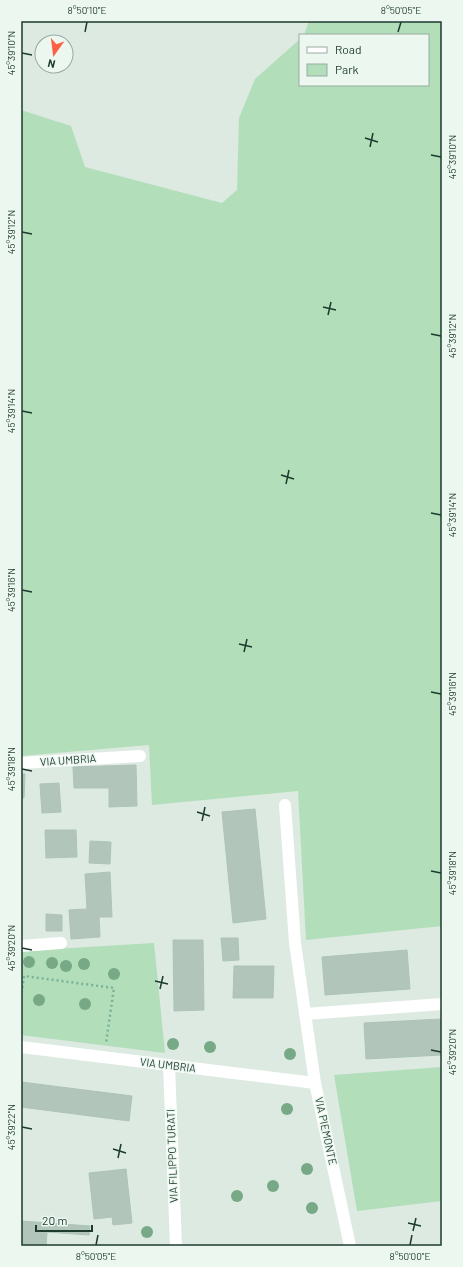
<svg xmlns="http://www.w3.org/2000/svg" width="463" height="1267" font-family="Barlow,sans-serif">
<rect width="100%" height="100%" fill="#dceae2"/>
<!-- green -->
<path fill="#b2deb9" d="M309 21H442V926L306 940 298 791 152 805 149 745 21 756V110L71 126 85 167 222 203 237 190 239 118 255 79 300 39V85H428V35H304Z
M154 943 165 1053 21 1035V951Z
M442 1067V1201L357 1211 334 1075Z"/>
<!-- building -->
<path fill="#b1c5bb" stroke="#aec4b9" d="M136 765 137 806 109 807V788H74L73 767Z
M21 774H25L24 798H21Z
M59 783 61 812 42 813 40 784Z
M255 809 266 919 233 923 222 812Z
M45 830H76L77 857 46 858Z
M90 841 111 842 110 864 89 863Z
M110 872 112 917H99L100 937 71 939 69 910 87 909 85 874Z
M46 914 62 915V931H46Z
M221 938H238L239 960 223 961Z
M173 940H203L204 1010 174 1011Z
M407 950 410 989 325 995 322 957Z
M234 966H274L273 998H233Z
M442 1019V1055L366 1059 364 1023Z
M21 1082 132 1096 129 1121 21 1107Z
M126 1169 132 1223 113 1225 112 1217 94 1219 89 1173Z
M21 1221 90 1226 89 1235 47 1232 46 1246H21Z"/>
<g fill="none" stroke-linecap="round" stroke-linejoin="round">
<!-- path -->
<path stroke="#79b19a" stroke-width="2.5" stroke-dasharray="2 3" stroke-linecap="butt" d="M21 998 24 976 114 988 106 1043"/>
<!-- minor -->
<path stroke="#fff" stroke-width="12" d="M21 763 140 756
M285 805 295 943 315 1083 350 1246
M21 946 61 943
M305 1014 442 1004
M21 1047 315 1083
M169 1065 176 1246"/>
</g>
<!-- trees -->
<g fill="#77a986">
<circle cx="29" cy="962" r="6"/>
<circle cx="52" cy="963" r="6"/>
<circle cx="84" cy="964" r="6"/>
<circle cx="66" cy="966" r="6"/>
<circle cx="114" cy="974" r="6"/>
<circle cx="39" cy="1000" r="6"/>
<circle cx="85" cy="1004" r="6"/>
<circle cx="173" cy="1044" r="6"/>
<circle cx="210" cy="1047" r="6"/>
<circle cx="290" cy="1054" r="6"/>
<circle cx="287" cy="1109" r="6"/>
<circle cx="307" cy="1169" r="6"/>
<circle cx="273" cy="1186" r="6"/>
<circle cx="237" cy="1196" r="6"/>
<circle cx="312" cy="1208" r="6"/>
<circle cx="147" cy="1232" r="6"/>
</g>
<!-- ticks -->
<path fill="none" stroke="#1d3a2f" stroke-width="1.5" d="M85 32 87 22M398 32 401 22M22 53 32 55M365 138 378 142M370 147 373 133M431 155 441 157M22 232 32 234M323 307 336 310M328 315 331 302M431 334 441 336M22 411 32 413M281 475 294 479M286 484 289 470M431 513 441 515M22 590 32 592M239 644 252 647M244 652 247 639M431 692 441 694M22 769 32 771M197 812 210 816M202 821 205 807M431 871 441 873M22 948 32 950M155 981 168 984M160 989 163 976M431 1050 441 1052M22 1127 32 1129M113 1149 126 1153M118 1158 121 1144M408 1223 421 1226M413 1231 416 1218M96 1245 98 1235M410 1245 412 1235"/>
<g text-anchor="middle" stroke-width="3" stroke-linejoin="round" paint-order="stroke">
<!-- street labels -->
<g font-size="11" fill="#1d3a2f" stroke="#ecf7f0">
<text transform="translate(68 760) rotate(-4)" y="4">VIA UMBRIA</text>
<text transform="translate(168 1065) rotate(7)" y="4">VIA UMBRIA</text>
<text transform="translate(326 1131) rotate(78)" y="4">VIA PIEMONTE</text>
<text transform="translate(172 1156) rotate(-92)" y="4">VIA FILIPPO TURATI</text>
</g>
</g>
<!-- border -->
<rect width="463" height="1267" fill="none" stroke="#ecf7f0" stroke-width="44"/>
<!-- legend -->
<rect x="299" y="34" width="130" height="52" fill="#ecf7f0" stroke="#99aba3"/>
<rect x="307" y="47" width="20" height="6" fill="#ffffff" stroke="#99aba3"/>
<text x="335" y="54" font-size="12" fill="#1d3a2f">Road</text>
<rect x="307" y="64" width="20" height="12" fill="#b2deb9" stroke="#99aba3"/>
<text x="335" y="74" font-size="12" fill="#1d3a2f">Park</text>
<!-- north arrow -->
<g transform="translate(54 54) rotate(194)"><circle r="19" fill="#ecf7f0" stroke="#99aba3"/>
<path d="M0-3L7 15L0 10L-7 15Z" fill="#ff6045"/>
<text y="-6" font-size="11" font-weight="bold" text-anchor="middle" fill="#1d3a2f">N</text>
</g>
<!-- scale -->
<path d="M36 1225v6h56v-6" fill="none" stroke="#1d3a2f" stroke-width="2"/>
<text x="42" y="1225" font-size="12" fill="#1d3a2f" stroke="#ecf7f0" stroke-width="3" paint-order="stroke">20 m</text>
<rect x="22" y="22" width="419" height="1223" fill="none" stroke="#1d3a2f" stroke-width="1.5"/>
<g font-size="10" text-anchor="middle" fill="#1d3a2f">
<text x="87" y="14">8°50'10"E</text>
<text x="401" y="14">8°50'05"E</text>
<text transform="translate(11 53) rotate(-90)" y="4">45°39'10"N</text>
<text transform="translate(452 157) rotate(-90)" y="4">45°39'10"N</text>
<text transform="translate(11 232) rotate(-90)" y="4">45°39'12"N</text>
<text transform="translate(452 336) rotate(-90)" y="4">45°39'12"N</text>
<text transform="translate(11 411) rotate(-90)" y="4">45°39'14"N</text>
<text transform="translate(452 515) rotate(-90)" y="4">45°39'14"N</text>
<text transform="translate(11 590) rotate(-90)" y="4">45°39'16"N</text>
<text transform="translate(452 694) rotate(-90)" y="4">45°39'16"N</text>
<text transform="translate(11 769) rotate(-90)" y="4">45°39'18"N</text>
<text transform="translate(452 873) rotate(-90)" y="4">45°39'18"N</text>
<text transform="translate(11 948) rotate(-90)" y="4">45°39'20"N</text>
<text transform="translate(452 1052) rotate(-90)" y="4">45°39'20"N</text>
<text transform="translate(11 1127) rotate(-90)" y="4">45°39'22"N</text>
<text x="96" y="1260">8°50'05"E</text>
<text x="410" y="1260">8°50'00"E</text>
</g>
</svg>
